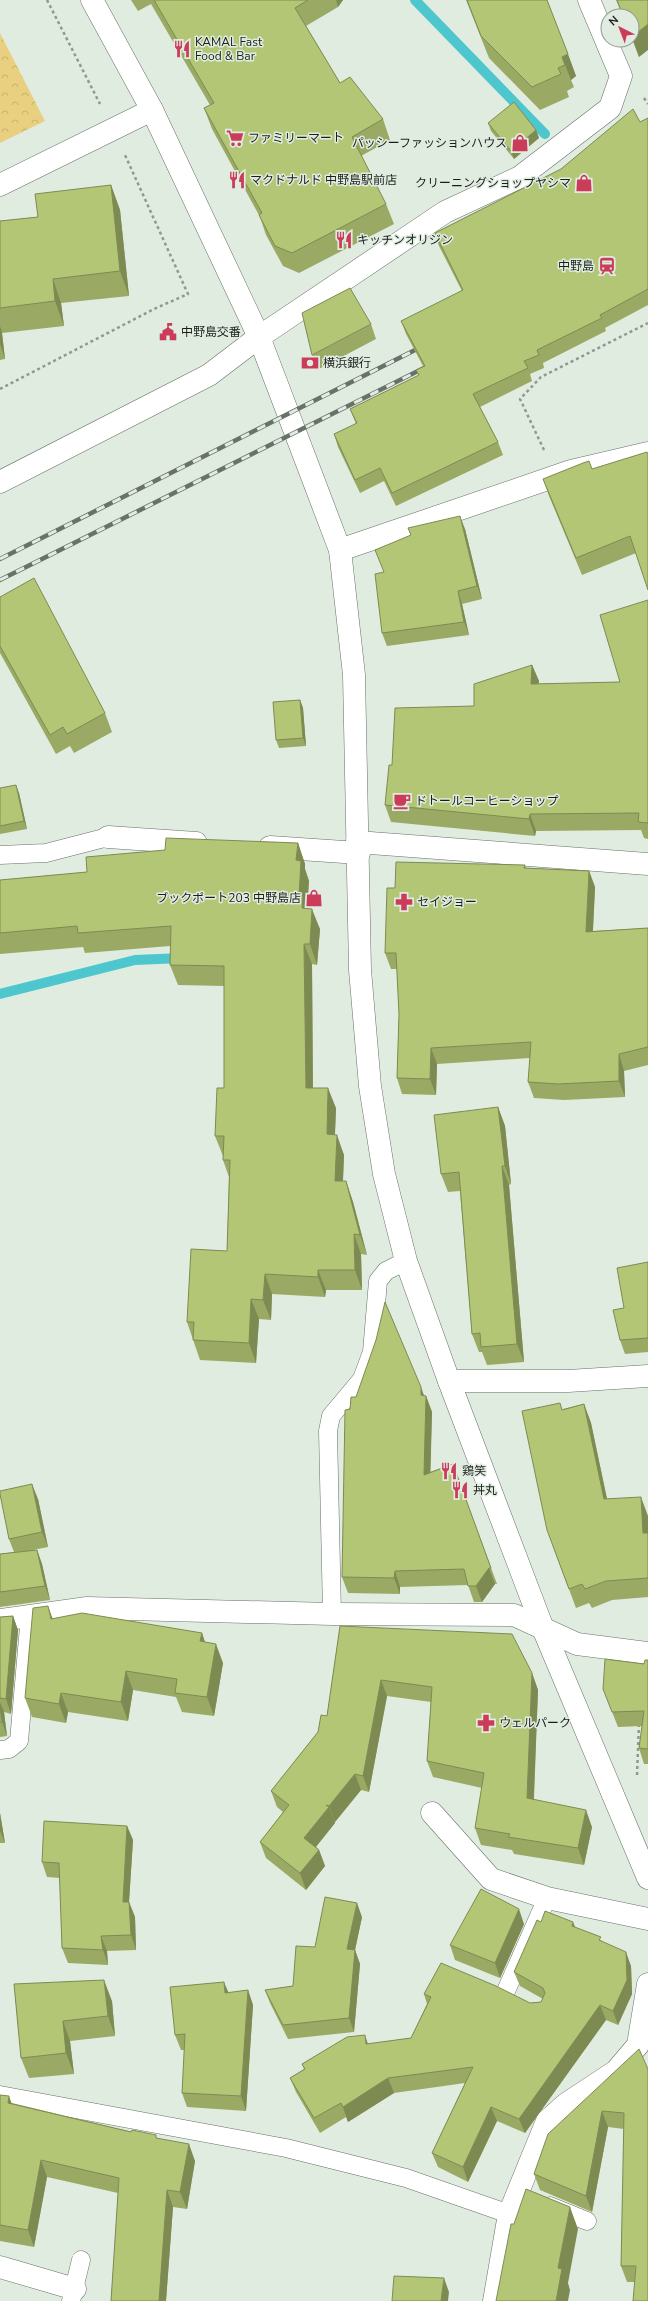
<svg xmlns="http://www.w3.org/2000/svg" width="648" height="2301" font-family="'Nunito Sans','Noto Sans JP',sans-serif">
<defs>
<pattern id="park-crowns" width="20" height="18" patternUnits="userSpaceOnUse"><rect width="20" height="18" fill="#e9d081"/><path d="M2 6a3 3 0 1 1 6 0M12 15a3 3 0 1 1 6 0" fill="none" stroke="#c7b26f"/></pattern>
</defs>
<rect width="100%" height="100%" fill="#e1ece1"/>
<!-- park -->
<path fill="url(#park-crowns)" d="M0 33 45 121 0 143Z"/>
<g fill="none" stroke-linecap="round" stroke-linejoin="round">
<!-- stream -->
<path stroke="#4dc7cd" stroke-width="10" d="M415 0 545 134
M0 994 135 960 182 958"/>
<!-- lane casing -->
<g stroke="#677067" stroke-width="19">
<path id="lane" d="M0 855 46 853 108 837
M332 1614 328 1431 331 1416 362 1379 372 1352 378 1281 386 1271 406 1261
M0 1750 9 1749 19 1741 30 1615
M506 1991 547 1898
M0 2095 286 2148 406 2178 509 2214
M550 2206 587 2221
M71 2301 81 2260"/>
</g>
<!-- street casing -->
<g stroke="#677067" stroke-width="23">
<path id="street" d="M0 185 152 110
M0 482 209 375 259 337 445 212 520 177 610 108 621 76 589 0
M340 550 571 471 648 453
M108 837 196 843
M357 842 648 864
M270 847 359 853
M449 1381H568L648 1376
M0 1620 87 1608 332 1614 514 1615 577 1644 648 1653
M432 1813 491 1879 547 1898 648 1919
M0 2267 75 2289
M494 2301 509 2214 547 2121 566 2104 616 2071 638 2045 648 1984"/>
</g>
<!-- secondary casing -->
<g stroke="#677067" stroke-width="23">
<path id="secondary" d="M92 0 152 110 259 337 340 550 354 675 360 970 370 1086 384 1174 406 1261 449 1381 542 1626 648 1878"/>
</g>
<!-- path -->
<path stroke="#909890" stroke-width="2.5" stroke-dasharray="3 3" stroke-linecap="butt" d="M47 0 100 104
M644 98 648 104
M0 389 154 309 188 294 125 155
M544 450 520 399 541 377 648 323
M637 1775 639 1724"/>
<!-- lane -->
<use href="#lane" stroke="#fff" stroke-width="18"/>
<!-- street -->
<use href="#street" stroke="#fff" stroke-width="22"/>
<!-- secondary -->
<use href="#secondary" stroke="#fff" stroke-width="22"/>
<!-- rail casing -->
<g stroke="#6a706a" stroke-width="4.5">
<path id="rail" d="M0 559 425 345
M0 580 426 367"/>
</g>
<!-- rail -->
<use href="#rail" stroke="#e1ece1" stroke-width="3" stroke-dasharray="9" stroke-linecap="butt"/>
</g>
<!-- wall -->
<path fill="#9aaa65" d="M131 0H343L338 7 306 26 340 83 383 119 390 140 361 156 386 204 394 224 299 273 283 266 266 235 260 217 212 129 204 108 210 105 151 4 138 11Z
M466 0H547L576 76 571 80 574 87 567 91 569 97 540 110 489 58Z
M616 0H648L639 57 632 39V16H623Z
M648 118V305L605 328 606 331 543 363 544 368 530 374 532 381 480 407 498 442 503 455 396 506 384 481 360 493 338 447 334 434 356 424 350 409 419 376 416 370 423 366 406 334 401 321 462 291 439 246 435 233 561 169 640 122Z
M488 123 536 130 539 138 514 159 491 131Z
M111 185 120 210 129 296 61 303 64 326 2 333 5 359 0 360V221L38 217Z
M371 324 376 339 317 370 312 355Z
M648 454 636 553 582 575 549 496 543 479 592 469Z
M408 528 465 529 482 599 462 604 469 635 387 646 382 633 383 573 411 535Z
M0 597 105 713 112 732 74 753 70 746 56 754 0 653Z
M648 600V839L644 838 641 830 536 831 535 836 391 822 385 805 392 765 474 706 532 665 539 681 538 684 620 682Z
M300 700 303 708 306 746 279 748 276 740Z
M0 788 19 793 27 829 0 834Z
M298 843 305 864V869L309 881 307 908 320 929 317 965 312 964 313 1088 336 1108 335 1135 344 1155 343 1181H346L353 1202 367 1255 361 1254 362 1290H326L325 1297 272 1294 271 1320 259 1319 256 1363 200 1360 187 1322 227 1251 229 1177 223 1160V1156L215 1136 224 1088V986L178 985 170 965V946L85 953 83 947 0 954V880L87 872Z
M525 865 526 868 589 871 595 887 593 931 648 928V1065L624 1071 625 1097 564 1100 534 1098 528 1082 530 1058 437 1064 436 1095 402 1094 397 1078 399 1014 397 969H391L385 953 395 888Z
M498 1107 505 1126 511 1184 509 1185 524 1362 487 1365 482 1352H479L472 1334 460 1191 448 1192 441 1174Z
M648 1262V1352L625 1354 620 1340Z
M424 1396H426L432 1412 430 1472 453 1464 497 1584H495L482 1602H474L468 1585 400 1587V1594L348 1593 342 1577 350 1409Z
M584 1404 591 1423 607 1499 648 1516V1597L612 1600 592 1608 589 1603 576 1608 554 1549 563 1409Z
M38 1499 48 1547 33 1550H37L42 1564 50 1600 0 1607V1554L14 1552 9 1539Z
M13 1616 18 1630 11 1714 4 1712 7 1736 0 1737V1617Z
M53 1619 202 1633 205 1642 223 1663 214 1716 182 1712 176 1697 133 1690 128 1721 68 1712 66 1723 32 1717 25 1698Z
M340 1626 532 1673 538 1690 534 1800 592 1827 584 1865 514 1854 512 1850 481 1845 475 1828 482 1788 433 1777 427 1761 431 1702 387 1696 369 1792 361 1790 335 1822H334L335 1823 316 1847 319 1850 325 1866 306 1890 266 1858 260 1842 283 1812 277 1807 271 1791 318 1732 327 1716Z
M648 1660V1764H644L639 1748 642 1726 618 1727 603 1689 644 1664Z
M0 1813 5 1843H0Z
M127 1826 133 1840 129 1902 135 1917 136 1950 107 1951 108 1965 68 1963 62 1948 60 1878 47 1877 42 1862Z
M362 1917 355 1950 360 1964 354 2032 288 2039 270 2003 265 1990 293 1986 315 1947Z
M541 1922 575 1927 602 1941 631 1966 632 1994 618 2025 606 2020 525 2133 497 2121 468 2182 438 2167 432 2153 465 2083 394 2093 348 2122 346 2117 320 2133 296 2092 290 2078 304 2069 302 2064 368 2044 411 2038 427 2004 424 1994 530 2003 541 2002 543 1999 520 1986 514 1972Z
M524 1924 500 1978 455 1960 450 1945Z
M14 1984 112 2001 115 2036 70 2041 74 2074 29 2078 21 2058Z
M248 1990 253 2005 246 2111 187 2107 182 2093 185 2050H181L175 2035 228 1993Z
M648 2069 635 2282H627L621 2266 624 2129 608 2127 592 2212 540 2190 534 2174Z
M0 2095 12 2103 157 2138 195 2161 187 2209 173 2207 166 2301H111L118 2193 47 2177 34 2247 0 2241Z"/>
<!-- shaded-wall -->
<path fill="#7d8b52" d="M336 0H343L338 7Z
M648 24V50L639 57 632 37Z
M568 54 576 76 571 80 562 57Z
M536 130 539 138 514 159 511 151Z
M111 185 120 210 129 296 120 271Z
M53 279 61 303 64 326 55 301Z
M0 326 2 333 5 359 0 344Z
M460 516 465 529 482 599 477 586Z
M458 591 462 604 469 635 464 622Z
M532 665 539 681 537 701 531 684Z
M300 700 303 708 306 746 303 738Z
M16 785 19 793 27 829 24 821Z
M530 814 536 831 535 836 529 819Z
M298 843 305 864V869L309 881 307 908H302L299 897 296 860Z
M589 871 595 887 592 948 586 932Z
M312 909 320 929 317 965 310 944Z
M304 944 312 964 313 1108 306 1088Z
M431 1048 437 1064 436 1095 430 1079Z
M619 1054 624 1071 625 1097 619 1081Z
M328 1088 336 1108 334 1155 327 1134Z
M498 1107 505 1126 511 1184 505 1166Z
M337 1135 344 1155 342 1201 335 1181Z
M502 1166 509 1185 524 1362 517 1344Z
M346 1181 353 1202 367 1255 360 1235Z
M354 1234 361 1254 362 1290 355 1270Z
M318 1270 326 1290 325 1297 318 1277Z
M265 1274 272 1294 271 1320 263 1300Z
M251 1299 259 1319 256 1363 249 1343Z
M421 1387 426 1401V1396L432 1412 430 1491 424 1475 421 1395Z
M584 1404 591 1423 611 1518 604 1499Z
M32 1484 38 1499 48 1547 42 1532Z
M641 1497 648 1516V1547L643 1533Z
M37 1550 42 1564 50 1600 45 1586Z
M489 1568 495 1584 482 1602 476 1586Z
M395 1571 400 1587V1594L394 1578Z
M48 1606 55 1625 51 1619Z
M13 1616 18 1630 11 1714 6 1699Z
M202 1633 208 1652 200 1641Z
M216 1644 223 1663 214 1716 207 1697Z
M126 1671 133 1690 128 1721 121 1702Z
M532 1673 538 1690 533 1815 527 1798Z
M381 1680 387 1696 369 1792 363 1776Z
M61 1693 68 1712 66 1723 59 1704Z
M0 1702 4 1712 7 1736 2 1722 0 1707Z
M355 1774 361 1790 335 1822 329 1806Z
M329 1807 335 1823 310 1854 304 1838Z
M586 1810 592 1827 584 1865 578 1848Z
M0 1813 5 1843 0 1831Z
M127 1826 133 1840 128 1917 123 1902Z
M319 1850 325 1866 306 1890 300 1873Z
M129 1902 135 1917 136 1950 131 1935Z
M357 1903 362 1917 355 1950 360 1964 354 2032 349 2018 347 1949Z
M519 1909 524 1924 500 1978 495 1963Z
M573 1922 579 1936 572 1926Z
M101 1936 107 1951 108 1965 103 1950Z
M626 1952 631 1966 632 1994 618 2025 613 2011Z
M104 1980 112 2001 115 2036 108 2016Z
M224 1982 230 1996 225 1993Z
M248 1990 253 2005 246 2111 241 2096Z
M600 2005 606 2020 525 2133 519 2119Z
M63 2021 70 2041 74 2074 66 2053Z
M365 2035 370 2050 366 2044Z
M388 2078 394 2093 348 2122 343 2107Z
M9 2096 15 2113 8 2103Z
M491 2107 497 2121 468 2182 463 2167Z
M602 2111 608 2127 592 2212 586 2196Z
M189 2144 195 2161 187 2209 180 2192Z
M41 2160 47 2177 34 2247 28 2230Z
M167 2190 173 2207 166 2301H159Z
M570 2207 578 2229 568 2283 570 2290 568 2301H556L558 2268Z
M444 2278 449 2292 448 2301H441Z"/>
<!-- building -->
<path fill="#b3c675" stroke="#7d8b52" d="M154 0H308L295 8 340 83 350 77 383 119 352 137 386 204 292 253 275 246 259 215 262 213 204 108 214 103Z
M467 0H547L568 54 562 57 565 65 558 68 561 74 532 87 481 36Z
M617 0H648V24L632 37V16H623Z
M514 102 536 130 511 151 488 123Z
M633 109 640 122 648 118V289L600 315 602 318 537 350 539 355 524 361 528 368 473 394 498 442 392 493 380 468 355 480 334 434 357 423 350 409 419 375 416 370 425 366 401 321 463 290 435 233 561 169Z
M111 185 120 271 53 279 55 301 0 308V221L38 217 35 194Z
M350 288 371 324 312 355 302 313Z
M647 452 648 454V590L630 536 576 558 543 479 583 463 589 461 592 469Z
M460 516 477 586 458 591 464 622 382 633 375 574 384 572 375 550 411 535 408 528Z
M34 578 105 713 67 734 63 727 50 735 0 646V597Z
M648 600V823L638 822 639 813 530 814 529 819 385 805 389 765H392L395 708 474 706V684L532 665 531 684 620 682 600 615Z
M300 700 303 738 276 740 273 702Z
M16 785 24 821 0 826V788Z
M166 838 298 843 296 860 301 861 299 897H303L302 908 312 909 310 944H304L306 1088H328L327 1134 337 1135 335 1181H346L360 1235 354 1234 355 1270H318V1277L265 1274 263 1300 251 1299 249 1343 193 1340 194 1322H187L191 1249 227 1251 230 1160H223L224 1136H215L217 1088H224V966L170 965 171 926 78 933 77 926 0 933V880L87 872 86 857 165 850Z
M396 862 525 865 524 868 589 871 586 932 648 928V1047L619 1054V1081L558 1084 528 1082 531 1042 431 1048 430 1079 397 1078 399 1014 396 953H385L387 888H395Z
M498 1107 505 1166H502L517 1344 481 1347 480 1333 472 1334 459 1172 441 1174 434 1115Z
M648 1262V1338L620 1340 613 1310 624 1308 617 1268Z
M385 1302 421 1387V1395L426 1396 424 1475 453 1464 491 1568H489L476 1586H468L464 1569 395 1571 394 1578 342 1577 345 1410 350 1409 351 1397H356L376 1340Z
M560 1403 562 1410 584 1404 604 1499 641 1497 643 1533H648V1578L606 1581 585 1589 582 1584 569 1589 547 1530 522 1411Z
M32 1484 42 1532 9 1539 0 1494V1491Z
M37 1550 45 1586 0 1592V1554Z
M48 1606 51 1619 82 1613 202 1633 200 1641 216 1644 207 1697 175 1693 177 1679 126 1671 121 1702 61 1693 59 1704 25 1698 33 1608Z
M13 1616 6 1699 0 1698V1617Z
M340 1626 512 1634 532 1673 527 1798 586 1810 578 1848 508 1837 510 1834 475 1828 484 1773 427 1761 432 1687 381 1680 363 1776 355 1774 329 1806 326 1805 329 1807 304 1838 319 1850 300 1873 260 1842 289 1805 271 1791 318 1732 321 1715 327 1716Z
M605 1659 644 1664 645 1660H648V1749L639 1748 644 1711 612 1712 603 1689Z
M0 1707 2 1722H0Z
M44 1821 127 1826 123 1902H129L131 1935 101 1936 103 1950 62 1948 59 1863 42 1862Z
M481 1889 519 1909 495 1963 450 1945Z
M325 1897 357 1903 347 1949 355 1950 349 2018 283 2025 265 1990 293 1986 296 1946 315 1947Z
M545 1911 573 1922 572 1926 601 1937 599 1940 626 1952 627 1980 613 2011 600 2005 519 2119 491 2107 463 2167 432 2153 473 2067 388 2078 343 2107 341 2103 314 2118 290 2078 305 2069 302 2064 347 2037 365 2035 366 2044 411 2038 431 1997 424 1994 441 1963 496 1986 530 2003 541 2002 545 1993 543 1988 514 1972 537 1920 541 1922Z
M104 1980 108 2016 63 2021 66 2053 21 2058 14 1984Z
M224 1982 225 1993 248 1990 241 2096 182 2093 185 2034 175 2035 170 1987Z
M639 2049 648 2069V2301H633L636 2266H621L624 2113 602 2111 586 2196 534 2174 548 2134Z
M0 2095 9 2096 8 2103 131 2132 132 2130 156 2135V2138L189 2144 180 2192 167 2190 159 2301H111L119 2178 41 2160 28 2230 0 2225Z
M526 2189 570 2207 558 2268 562 2269 556 2301H496L511 2224H514Z
M394 2276 444 2278 441 2301H392Z"/>
<!-- icons -->
<defs>
<g id="restaurant-bare" transform="scale(1.38)"><path d="M-5-6h1v4h1v-4h1v4h1v-4h1v5L-1.5 .5V6h-2V.5L-5-1ZM5-6V6H3V1.5H1.5Q1.5-4 5-6Z" fill="#cb3c5b" stroke="#e1ece1" stroke-width="2.5" paint-order="stroke"/></g>
<g id="supermarket-bare" transform="scale(1.38)"><path d="M-6-5.5h2.5l.6 2H6L4.5 2H-2.5L-4.4-4H-6ZM-1.5 3.2a1.3 1.3 0 1 0 .1 0ZM3 3.2a1.3 1.3 0 1 0 .1 0Z" fill="#cb3c5b" stroke="#e1ece1" stroke-width="2.5" paint-order="stroke"/></g>
<g id="shop-bare" transform="scale(1.38)"><path d="M-5-2.5h2.3a2.7 3.5 0 0 1 5.4 0H5L5.5 6h-11ZM-1.5-2.5h3a1.5 2.3 0 0 0-3 0Z" fill="#cb3c5b" stroke="#e1ece1" stroke-width="2.5" paint-order="stroke"/></g>
<g id="station-bare" transform="scale(1.38)"><path d="M-3-6H3Q5-6 5-4V2Q5 4 3 4L4.5 6H3L1.5 4h-3L-3 6H-4.5L-3 4Q-5 4-5 2V-4Q-5-6-3-6ZM-3.5-4v3h7v-3ZM-3.5 1v1.5H-2V1ZM2 1v1.5H3.5V1Z" fill="#cb3c5b" stroke="#e1ece1" stroke-width="2.5" paint-order="stroke"/></g>
<g id="civic-bare" transform="scale(1.38)"><path d="M-.6-6.5H3V-4.5H.6V-3L4-1V1h2V6H-6V1h2V-1L-.6-3ZM-1.2 2.5V6h2.4V2.5Z" fill="#cb3c5b" stroke="#e1ece1" stroke-width="2.5" paint-order="stroke"/></g>
<g id="bank-bare" transform="scale(1.38)"><path d="M-6-4H6V4H-6ZM0-2.3a2.3 2.3 0 1 0 0 4.6a2.3 2.3 0 1 0 0-4.6Z" fill="#cb3c5b" stroke="#e1ece1" stroke-width="2.5" paint-order="stroke"/></g>
<g id="cafe-bare" transform="scale(1.38)"><path d="M-5.5-4.5H6V0H3Q3 3.5 0 3.5H-2.5Q-5.5 3.5-5.5 0ZM3-3.2v2h1.7v-2ZM-6 4.5H4V6H-6Z" fill="#cb3c5b" stroke="#e1ece1" stroke-width="2.5" paint-order="stroke"/></g>
<g id="pharmacy-bare" transform="scale(1.38)"><path d="M-2-6h4v4h4v4h-4v4h-4v-4h-4v-4h4Z" fill="#cb3c5b" stroke="#e1ece1" stroke-width="2.5" paint-order="stroke"/></g>
</defs>
<g fill-rule="evenodd">
<use href="#restaurant-bare" x="182" y="49"/>
<use href="#supermarket-bare" x="235" y="138"/>
<use href="#shop-bare" x="520" y="143"/>
<use href="#restaurant-bare" x="237" y="180"/>
<use href="#shop-bare" x="584" y="183"/>
<use href="#restaurant-bare" x="344" y="240"/>
<use href="#station-bare" x="607" y="266"/>
<use href="#civic-bare" x="168" y="332"/>
<use href="#bank-bare" x="310" y="363"/>
<use href="#cafe-bare" x="402" y="801"/>
<use href="#shop-bare" x="314" y="898"/>
<use href="#pharmacy-bare" x="404" y="902"/>
<use href="#restaurant-bare" x="449" y="1471"/>
<use href="#restaurant-bare" x="460" y="1490"/>
<use href="#pharmacy-bare" x="486" y="1723"/>
</g>
<g text-anchor="middle" stroke-width="3" stroke-linejoin="round" paint-order="stroke">
<!-- poi labels -->
<g font-size="12" fill="#1a1e1b" stroke="#e1ece1" text-anchor="start">
<text x="195" y="46">KAMAL Fast<tspan x="195" dy="14">Food &amp; Bar</tspan></text>
<text x="248" y="142">ファミリーマート</text>
<text x="507" y="147" text-anchor="end">パッシーファッションハウス</text>
<text x="250" y="184">マクドナルド 中野島駅前店</text>
<text x="571" y="187" text-anchor="end">クリーニングショップヤシマ</text>
<text x="357" y="244">キッチンオリジン</text>
<text x="594" y="270" text-anchor="end">中野島</text>
<text x="181" y="336">中野島交番</text>
<text x="323" y="367">横浜銀行</text>
<text x="415" y="805">ドトールコーヒーショップ</text>
<text x="301" y="902" text-anchor="end">ブックポート203 中野島店</text>
<text x="417" y="906">セイジョー</text>
<text x="462" y="1475">鶏笑</text>
<text x="473" y="1494">丼丸</text>
<text x="499" y="1727">ウェルパーク</text>
</g>
</g>
<!-- north arrow -->
<g transform="translate(620 28) rotate(318)"><circle r="19" fill="#e1ece1" stroke="#919a92"/>
<path d="M0-3L7 15L0 10L-7 15Z" fill="#cb3c5b"/>
<text y="-6" font-size="11" font-weight="bold" text-anchor="middle" fill="#1a1e1b">N</text>
</g>
</svg>
